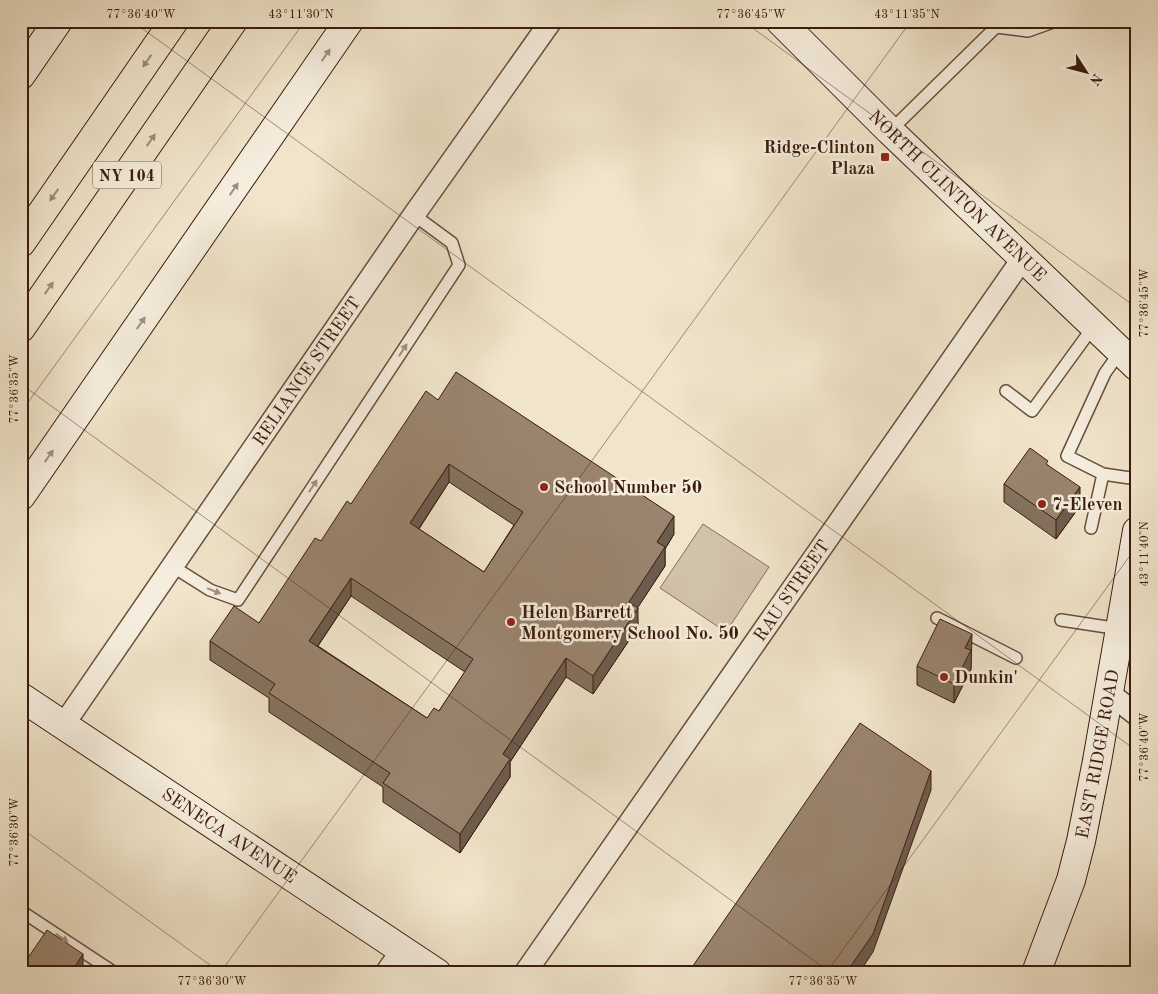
<svg xmlns="http://www.w3.org/2000/svg" width="1158" height="994" font-family="'Old Standard TT',serif">
<rect width="100%" height="100%" fill="#f0e4ca"/>
<filter id="stains"><feTurbulence type="fractalNoise" baseFrequency=".004" numOctaves="4"/><feColorMatrix values="0 0 0 0 .2 0 0 0 0 .09 0 0 0 0 .02 0 0 0 .5 -.17"/></filter>
<radialGradient id="worn" r=".72"><stop offset=".6" stop-color="#630" stop-opacity="0"/><stop offset="1" stop-color="#630" stop-opacity=".3"/></radialGradient>
<!-- green -->
<path fill="#d1c2aa" stroke="#866e5c" d="M703 524 769 567 726 632 660 588Z"/>
<g fill="none" stroke-linecap="round" stroke-linejoin="round">
<!-- lane casing -->
<g stroke="#694d3c" stroke-width="14">
<path id="lane" d="M996 27 1028 31 1056 21
M890 131 996 27 997 21
M1120 352 1105 373 1067 456 1103 474 1137 479
M1006 391 1032 411 1093 327
M1091 528 1103 474
M172 566 210 590 238 600 459 265 452 243 414 215
M937 618 1016 658
M1061 620 1120 629
M21 911 115 973"/>
</g>
<!-- street casing -->
<g stroke="#694d3c" stroke-width="24">
<g id="street">
<path d="M1109 693 1137 715"/>
<path id="s1" d="M64 724 411 219 551 21"/>
<path d="M386 973 402 950"/>
<path id="s2" d="M525 973 1023 258"/>
</g>
</g>
<!-- secondary casing -->
<g stroke="#3c1b0d" stroke-width="30">
<g id="secondary">
<path id="s3" d="M780 21 890 131 1137 367"/>
<path d="M21 75 58 21"/>
<path d="M21 496 349 21"/>
<path id="s4" d="M21 697 437 973"/>
<path id="s5" d="M1036 973 1071 880 1081 841 1097 761 1137 531"/>
</g>
</g>
<!-- highway casing -->
<g stroke="#3c1b0d" stroke-width="30">
<path id="highway" d="M21 243 174 21
M21 328 233 21"/>
</g>
<!-- lane -->
<use href="#lane" stroke="#f5eddd" stroke-width="11"/>
<!-- street -->
<use href="#street" stroke="#f5eddd" stroke-width="21"/>
<!-- secondary -->
<use href="#secondary" stroke="#f5eddd" stroke-width="28"/>
<!-- highway -->
<use href="#highway" stroke="#f0e4ca" stroke-width="28"/>
</g>
<!-- wall -->
<path fill="#84725f" stroke="#3c1b0d" fill-rule="evenodd" d="M438 400 674 534 665 549V566L637 608 638 627 593 694 566 677 510 762V777L460 853 383 802V787L269 712V698L210 660V641L259 623 321 541ZM449 482 514 525 484 572 419 529ZM351 596 465 672 439 711 427 718 318 646Z
M1048 465 1080 506 1056 539 1004 502V484Z
M972 653 971 654V669L954 703 917 685V666Z"/>
<!-- shaded-wall -->
<path fill="#6c5c4e" stroke="#3c1b0d" d="M449 464V482L410 542V523Z
M1080 487V506L1056 539V520Z
M674 516V534L665 549V566L629 621V602L657 542Z
M351 578V596L309 659V641Z
M638 608V627L593 694V676Z
M972 634 971 669 954 703V684L965 648Z
M566 658V677L510 762V777L460 853V834L503 754Z
M931 771V790L873 952 859 973H846Z
M27 918V936L21 945V926Z
M83 954V973H71Z"/>
<!-- building -->
<path fill="#9a846f" stroke="#3c1b0d" fill-rule="evenodd" d="M456 372 674 516 657 542 665 547 629 602 638 608 593 676 566 658 503 754 510 759 460 834 383 783 390 773 269 693 275 684 210 641 234 606 259 623 315 538 321 541 347 501 351 504 426 391 438 400ZM449 464 523 512 484 572 410 523ZM351 578 473 659 439 711 434 708 427 718 309 641Z
M1030 448 1048 461 1046 464 1080 487 1056 520 1004 484Z
M940 619 972 634 965 648 971 650 954 684 917 666Z
M860 723 931 771 873 934 846 973H688Z
M21 914 27 918 21 926Z
M47 930 83 954 71 973H21V968Z
M102 967 111 973H99Z"/>
<!-- one-way arrows -->
<defs><path id="oneway-solid" d="M-6-.8H1V-3.2L6.5 0L1 3.2V.8H-6Z" transform="scale(1.25)"/></defs>
<g fill="#a28e7f">
<use href="#oneway-solid" transform="translate(326 55) rotate(-55)"/>
<use href="#oneway-solid" transform="translate(234 189) rotate(-55)"/>
<use href="#oneway-solid" transform="translate(141 323) rotate(-55)"/>
<use href="#oneway-solid" transform="translate(403 350) rotate(-57)"/>
<use href="#oneway-solid" transform="translate(49 456) rotate(-55)"/>
<use href="#oneway-solid" transform="translate(313 486) rotate(-57)"/>
<use href="#oneway-solid" transform="translate(214 591) rotate(22)"/>
<use href="#oneway-solid" transform="translate(62 938) rotate(33)"/>
</g>
<g fill="#9f8a75">
<use href="#oneway-solid" transform="translate(147 61) rotate(125)"/>
<use href="#oneway-solid" transform="translate(151 140) rotate(-55)"/>
<use href="#oneway-solid" transform="translate(54 195) rotate(125)"/>
<use href="#oneway-solid" transform="translate(49 288) rotate(-55)"/>
</g>
<!-- ticks -->
<path fill="none" stroke="#3c1b0d" stroke-width="1" stroke-opacity="0.45" d="M132 21 1137 751M743 21 1137 308M21 384 831 973M21 412 305 21M21 828 221 973M220 973 911 21M826 973 1137 546"/>
<!-- markers -->
<g fill="#8f2418" stroke="#f5eddd" stroke-width="2">
<rect x="880" y="152" width="10" height="10" rx="2.5"/>
<circle cx="544" cy="487" r="5"/>
<circle cx="1042" cy="504" r="5"/>
<circle cx="511" cy="622" r="5"/>
<circle cx="944" cy="677" r="5"/>
</g>
<g text-anchor="middle" stroke-width="5" stroke-linejoin="round" paint-order="stroke">
<!-- shield labels -->
<rect fill="#f5eddd" stroke="#745a4b" stroke-width="1" x="93" y="161.5" width="68" height="27" rx="4"/>
<g font-size="16" font-weight="bold" fill="#3c1b0d">
<text x="127" y="181">NY 104</text>
</g>
<!-- poi labels -->
<g font-size="18" font-weight="bold" fill="#3c1b0d" stroke="#f5eddd" text-anchor="start">
<text x="875" y="153" text-anchor="end">Ridge-Clinton<tspan x="875" dy="21">Plaza</tspan></text>
<text x="554" y="493">School Number 50</text>
<text x="1052" y="510">7-Eleven</text>
<text x="521" y="618">Helen Barrett<tspan x="521" dy="21">Montgomery School No. 50</tspan></text>
<text x="954" y="683">Dunkin'</text>
</g>
<!-- street labels -->
<g font-size="18" fill="#3c1b0d" stroke="#f5eddd">
<text dy="6" stroke="none"><textPath href="#s3" startOffset="249">NORTH CLINTON AVENUE</textPath></text>
<text dy="6" stroke="none"><textPath href="#s1" startOffset="428">RELIANCE STREET</textPath></text>
<text dy="6" stroke="none"><textPath href="#s2" startOffset="466">RAU STREET</textPath></text>
<text dy="6" stroke="none"><textPath href="#s5" startOffset="228">EAST RIDGE ROAD</textPath></text>
<text dy="6" stroke="none"><textPath href="#s4" startOffset="250">SENECA AVENUE</textPath></text>
</g>
</g>
<!-- margin -->
<rect width="1158" height="994" fill="none" stroke="#f0e4ca" stroke-width="55"/>
<!-- north arrow -->
<g transform="translate(1086 72) rotate(126)" stroke="#f5eddd" stroke-width="4" paint-order="stroke">
<path d="M0-4L9 19L0 12L-9 19Z" fill="#3c1b0d"/>
<text y="-8" font-size="14" font-weight="bold" text-anchor="middle" fill="#3c1b0d">N</text>
</g>
<rect x="28" y="28" width="1102" height="938" fill="none" stroke="#3c1b0d" stroke-width="2"/>
<g font-size="12" text-anchor="middle" fill="#3c1b0d">
<text x="141" y="18">77°36'40"W</text>
<text x="301" y="18">43°11'30"N</text>
<text x="751" y="18">77°36'45"W</text>
<text x="907" y="18">43°11'35"N</text>
<text transform="translate(1144 303) rotate(-90)" y="4">77°36'45"W</text>
<text transform="translate(14 389) rotate(-90)" y="4">77°36'35"W</text>
<text transform="translate(1144 554) rotate(-90)" y="4">43°11'40"N</text>
<text transform="translate(1144 747) rotate(-90)" y="4">77°36'40"W</text>
<text transform="translate(14 832) rotate(-90)" y="4">77°36'30"W</text>
<text x="212" y="985">77°36'30"W</text>
<text x="823" y="985">77°36'35"W</text>
</g>
<rect width="100%" height="100%" filter="url(#stains)"/>
<rect width="100%" height="100%" fill="url(#worn)"/>
</svg>
